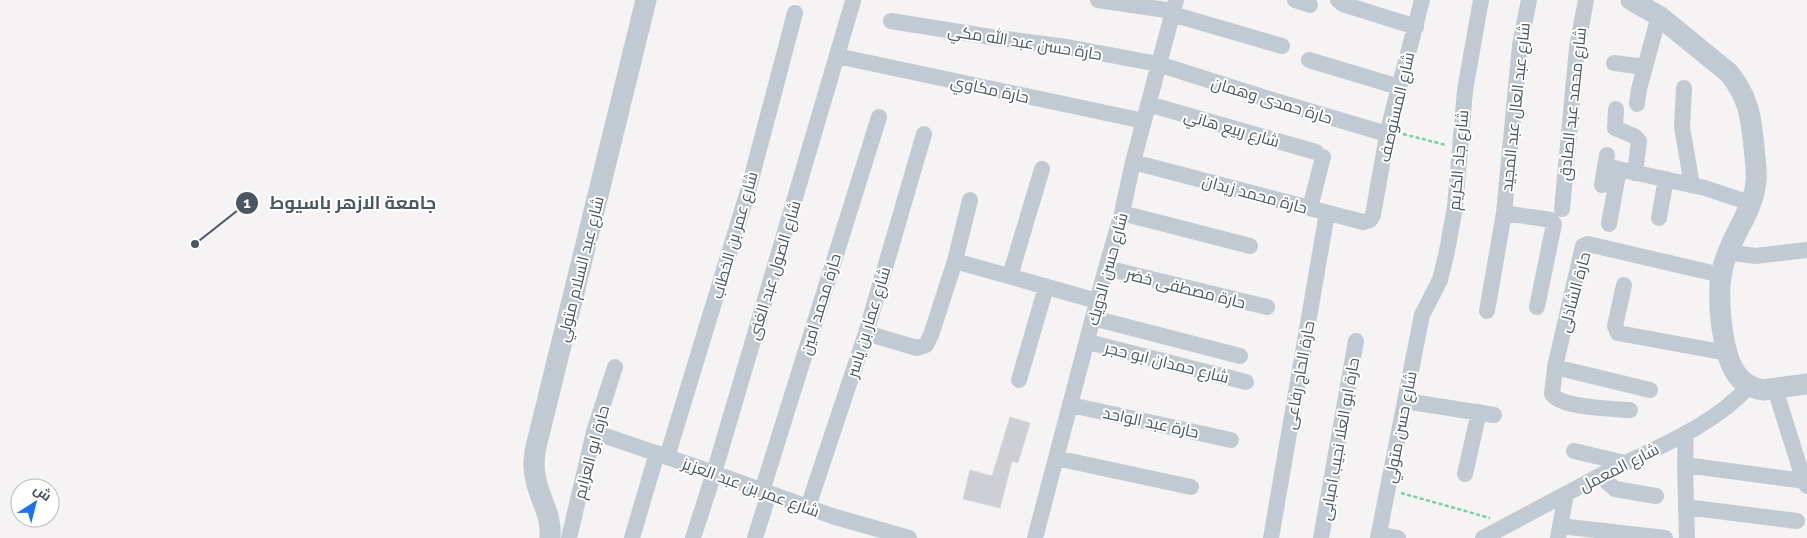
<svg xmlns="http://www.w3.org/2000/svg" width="1807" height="538" font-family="Raleway,Cairo,sans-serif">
<rect width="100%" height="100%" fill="#f5f3f3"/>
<!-- building -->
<path fill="#cdcfd5" stroke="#d7d9de" d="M1010 417 1030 423 1018 463 1012 461 1000 508 963 499 970 470 992 476Z"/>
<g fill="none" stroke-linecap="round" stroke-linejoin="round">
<!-- path -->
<path stroke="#7ad0a6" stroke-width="2.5" stroke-dasharray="4 2.5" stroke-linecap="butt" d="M1403 134 1446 145
M1401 493 1490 518"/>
<!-- minor -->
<path stroke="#c1cad2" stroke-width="16" d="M1098 0 1173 11
M1295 0 1310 5
M1338 0 1343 4 1416 27
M1172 14 1282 46
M891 21 991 37 1067 47 1158 64 1272 100 1387 134
M837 56 1144 121
M1309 60 1399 87
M1614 63 1645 67
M1684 88 1682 127 1692 185
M1148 104 1316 152
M1637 104 1639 89 1659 16
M1616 109 1615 128 1634 136 1639 141 1635 173
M1133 162 1363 222 1370 220 1373 215 1388 130 1422 0
M1605 166 1705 188 1750 203
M1602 185 1607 155
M1310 208 1323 157
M1562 209 1577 48 1586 0
M1122 213 1250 246
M1504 213 1551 220 1554 224 1537 307
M1659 218 1666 179
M1609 224 1619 169
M1727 252 1755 256 1807 250
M955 261 1097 301
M1106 268 1267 307
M1010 276 1042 169
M1624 285 1615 326 1618 333 1727 353
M1487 311 1504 213 1520 45 1529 0
M1093 318 1240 356
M866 333 917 348 926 345 931 335 955 261 970 200
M1088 342 1246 382
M1555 367 1650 390
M1019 380 1046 287
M1775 389 1804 481 1807 486
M1405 401 1494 415
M1071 405 1231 440
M1630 410C1613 409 1562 408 1552 394L1555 367 1583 246 1588 244 1721 275
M594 432 714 473 832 516 909 538
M1686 433 1685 465 1687 538
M1574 451 1625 463
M667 457 748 191 795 13
M1056 458 1191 487
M1685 465 1804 481
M1607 473 1606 481 1615 489 1656 496
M1465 474 1479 412
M762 491 879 117
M808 507 866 333 924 134
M1686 507 1797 521
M1560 526 1665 538
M1379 534 1398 538
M569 538 594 432 615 367
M632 538 657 453
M693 538 714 473 853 1
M755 538 769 493
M1035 538 1106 268 1122 213 1133 162 1176 0
M1271 538 1327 213
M1321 538 1356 341
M1378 538 1422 315 1440 280 1447 251 1455 207 1465 90 1481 0
M1483 538C1524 516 1566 494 1607 472 1655 448 1714 426 1749 386
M1558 538 1566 494"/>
<!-- tertiary -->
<path stroke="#c1cad2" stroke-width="21" d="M1631 0 1659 16 1729 73C1749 98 1751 117 1754 147 1755 159 1757 170 1756 182 1753 212 1730 237 1723 267 1716 292 1721 349 1735 372 1741 382 1751 388 1763 390L1807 384
M550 538C552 514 540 501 536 480 533 470 534 461 535 451L646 0"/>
</g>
<g text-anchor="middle" stroke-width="4" stroke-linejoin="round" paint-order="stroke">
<!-- street labels -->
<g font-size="16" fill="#4a5661" stroke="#fff">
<text transform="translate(1025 42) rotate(9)" y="6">حارة حسن عبد الله مكي</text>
<text transform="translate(990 89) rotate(12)" y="6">حارة مكاوي</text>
<text transform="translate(1272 100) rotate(17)" y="6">حارة حمدى وهمان</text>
<text transform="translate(1572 104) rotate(-84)" y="6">شارع محمد عبد الصادق</text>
<text transform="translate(1396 107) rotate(-77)" y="6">شارع المستوصف</text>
<text transform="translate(1515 107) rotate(-84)" y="6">شارع عبد العال عبد المجيد</text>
<text transform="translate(1232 128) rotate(16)" y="6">شارع ربيع هاني</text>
<text transform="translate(1458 160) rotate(-85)" y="6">شارع جاد الكريم</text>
<text transform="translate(1255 194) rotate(15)" y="6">حارة محمد زيدان</text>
<text transform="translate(734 235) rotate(-74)" y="6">شارع عمر بن الخطاب</text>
<text transform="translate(580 269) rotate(-76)" y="6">شارع عبد السلام متولي</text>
<text transform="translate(1107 269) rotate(-75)" y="6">شارع حسن الدويك</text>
<text transform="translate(774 270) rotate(-73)" y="6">شارع الصول عبد الغنى</text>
<text transform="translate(1186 288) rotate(14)" y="6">حارة مصطفى خضر</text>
<text transform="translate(1574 292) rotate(-75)" y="6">حارة الشاذلى</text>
<text transform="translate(820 304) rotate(-73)" y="6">حارة محمد امين</text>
<text transform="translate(868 322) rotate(-73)" y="6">شارع عمار بن ياسر</text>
<text transform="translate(1167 362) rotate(14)" y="6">شارع حمدان ابو حجر</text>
<text transform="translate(1299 375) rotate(-80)" y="6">حارة الحاج رفاعى</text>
<text transform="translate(1151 422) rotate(12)" y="6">حارة عبد الواحد</text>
<text transform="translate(1400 427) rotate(-79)" y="6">شارع حسن متولي</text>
<text transform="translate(1339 439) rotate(-80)" y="6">حارة ابو العلا نجيب امبابى</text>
<text transform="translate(591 452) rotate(-75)" y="6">حارة ابو العزايم</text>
<text transform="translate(1619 467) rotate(-27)" y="6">شارع المعمل</text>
<text transform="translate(751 487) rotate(20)" y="6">شارع عمر بن عبد العزيز</text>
</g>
</g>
<!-- callouts -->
<path fill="none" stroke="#4a5661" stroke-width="2" d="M195 244L247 203"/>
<g fill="#4a5661" stroke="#fff" stroke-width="2">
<circle cx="195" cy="244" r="5"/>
<circle cx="247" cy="203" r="12"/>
</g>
<g font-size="15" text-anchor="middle" font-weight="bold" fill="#fff">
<text x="247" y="208">1</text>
</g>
<g font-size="18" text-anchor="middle" font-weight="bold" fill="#4a5661" stroke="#fff" stroke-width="4" stroke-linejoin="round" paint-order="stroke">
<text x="353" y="209">جامعة الازهر باسيوط</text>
</g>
<!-- north arrow -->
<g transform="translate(35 503) rotate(36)"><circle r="24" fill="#ffffff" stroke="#b7bbc0"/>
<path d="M0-4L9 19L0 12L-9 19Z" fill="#1a73e8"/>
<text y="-8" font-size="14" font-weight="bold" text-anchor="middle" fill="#4a5661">ش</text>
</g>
</svg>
